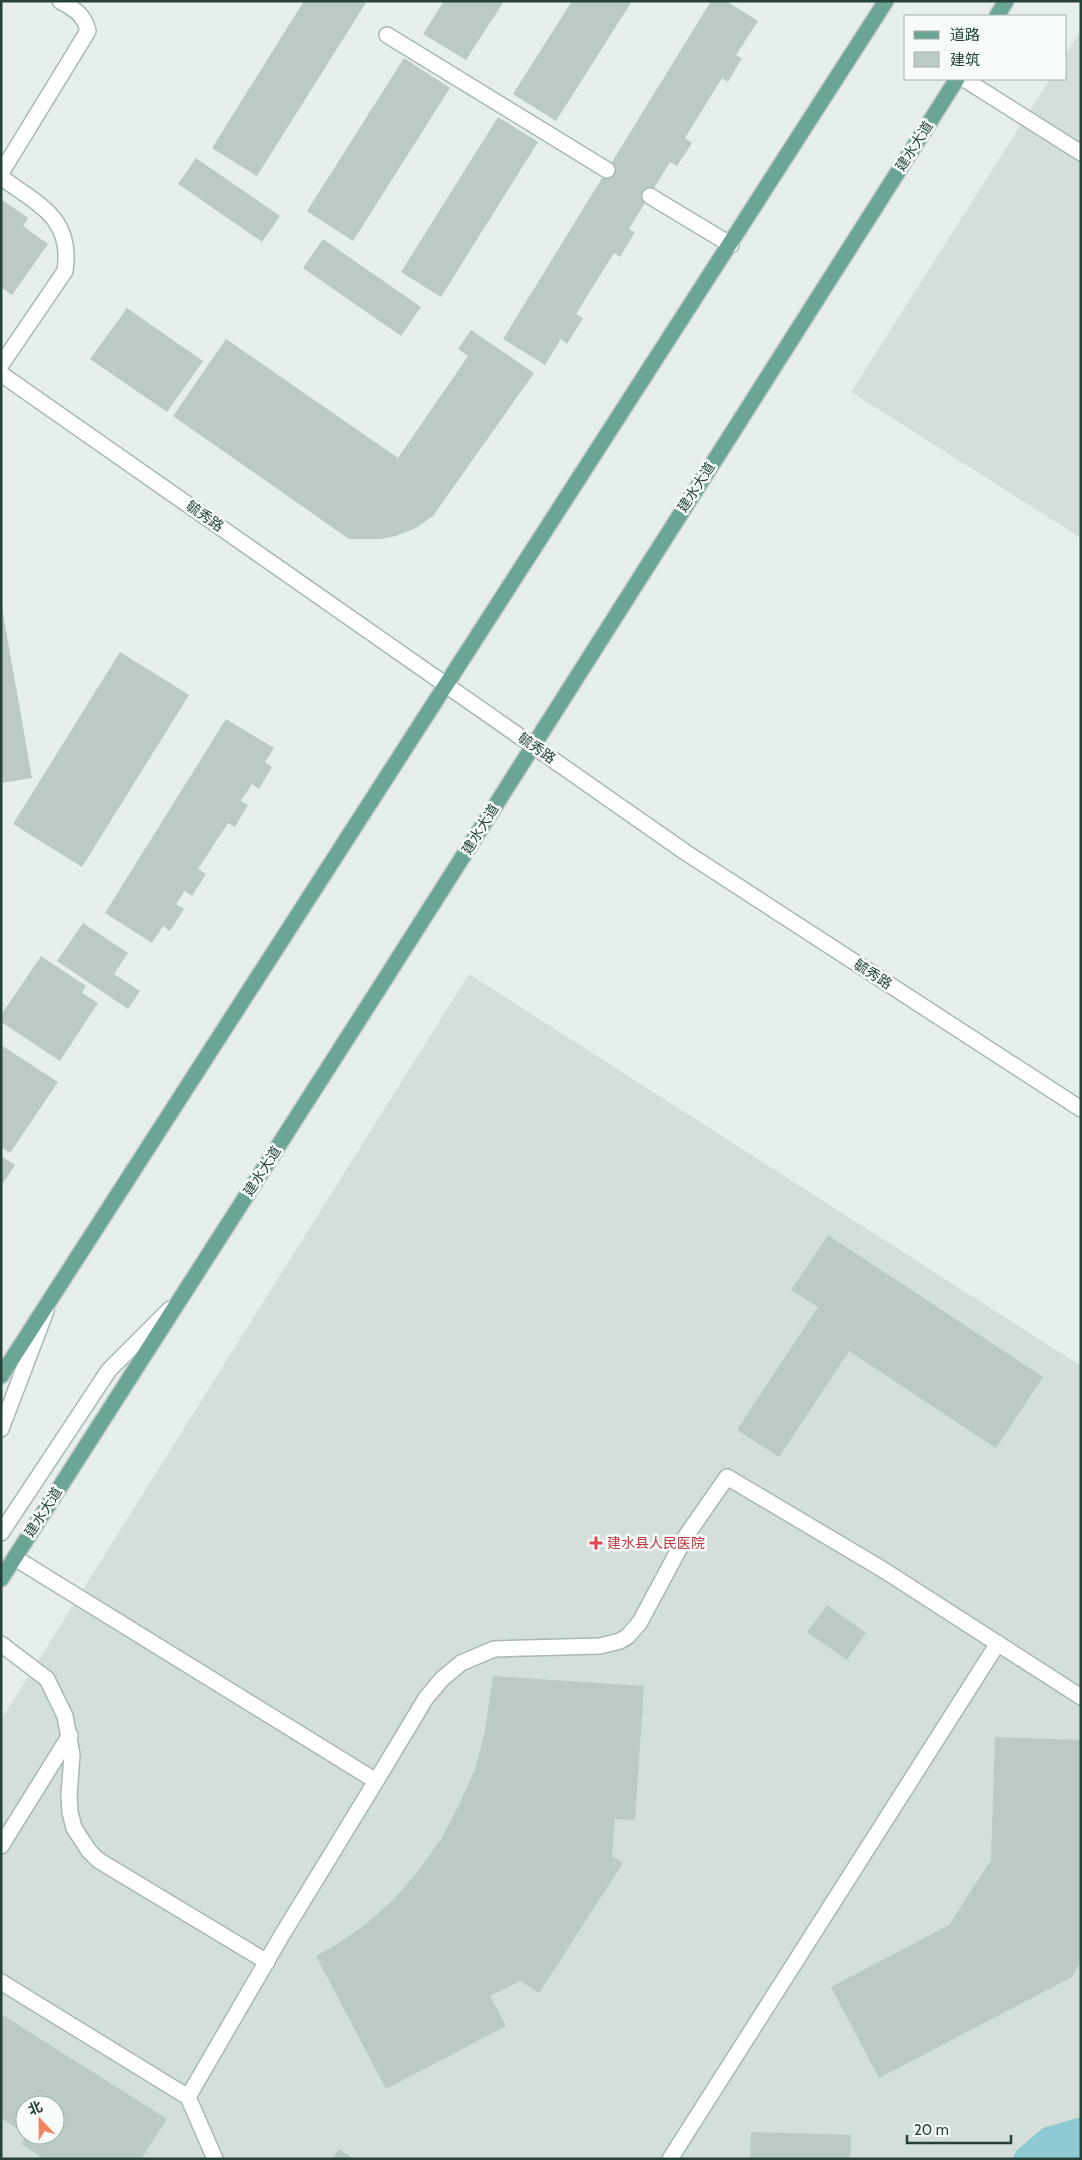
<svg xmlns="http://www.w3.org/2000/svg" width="1082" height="2160" font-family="Cabin,'Noto Sans SC',sans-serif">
<rect width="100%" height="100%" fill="#e6efeb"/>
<!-- built -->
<path fill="#d4dfda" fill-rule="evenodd" d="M1081 31V538L851 392 1050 79H1066V54Z
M469 974 1081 1366V2159H5L1 2156V1720ZM25 2105H55V2135H25Z"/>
<!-- water -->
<path fill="#8ec9d4" d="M1081 2117V2159H1012L1016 2151 1043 2128Z"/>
<!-- building -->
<path fill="#bbcac4" d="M304 1H367L257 176 212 148Z
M444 1H504L466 60 423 34Z
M572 1H632L556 121 513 94Z
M711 1H726L758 21 736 55 742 58 728 82 722 78 685 138 692 143 677 166 670 162 629 229 635 232 620 257 614 253 576 314 583 318 567 344 561 339 545 365 503 339Z
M404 58 450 88 353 241 307 211Z
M498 117 538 142 441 297 401 272Z
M196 158 280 216 262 242 178 184Z
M1 199 28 218 23 226 48 244 12 295 1 287Z
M323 239 421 307 401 336 303 268Z
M127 308 203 361 167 412 90 359Z
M471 330 534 373 433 516 416 528 396 536 381 539H349L173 416 226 339 398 458 468 356 458 349Z
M1 602 32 778 1 783Z
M120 652 189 695 82 867 13 824Z
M226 719 274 748 265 762 272 767 259 789 252 784 241 801 248 805 235 827 228 823 198 869 206 874 192 896 185 891 176 904 184 909 170 931 163 926 152 943 105 913Z
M83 923 128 953 114 974 140 991 128 1009 57 961Z
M41 956 86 986 82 993 98 1003 60 1061 1 1022V1015Z
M1 1045 58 1082 10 1153 1 1147Z
M1 1156 15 1165 1 1186Z
M828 1235 1043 1377 996 1448 849 1351 779 1457 737 1430 818 1307 791 1290Z
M827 1605 866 1633 847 1660 807 1632Z
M493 1676 644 1686 635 1820 615 1819 612 1856 623 1863 539 1993 520 1981 490 1996 506 2026 386 2089 316 1956 334 1946 366 1924 394 1899 419 1870 441 1839 459 1805 475 1769 485 1731Z
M995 1737 1081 1740V1961L1072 1977 879 2078 831 1987 949 1925 991 1860Z
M1 2014 167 2119 141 2159H44L21 2144 27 2135H55V2105H25V2134L1 2118Z
M751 2132 851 2135 850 2159H750Z
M339 2149 354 2159H332Z"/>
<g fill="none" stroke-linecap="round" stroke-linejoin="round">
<!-- service casing -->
<g stroke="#a8b8b2" stroke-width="18">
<path id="service" d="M387 35 607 170
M964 79 1081 153
M1 173 88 31C84 14 74 9 60 1
M1 177C38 205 73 217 65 271L1 365
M650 196 731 245
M1 1429 46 1311
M1 1533 109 1370 170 1309
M15 1558 376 1781
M1 1644 47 1679 65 1716 72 1755 69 1795 70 1812 74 1828 89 1851 98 1860 267 1962
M1 1846 70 1735
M1 1982 188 2097 215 2159
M188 2097 282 1935 376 1781 426 1698 442 1679 461 1663 494 1649 600 1646 620 1641 628 1636 640 1622 686 1536 727 1477 882 1569 1081 1697
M670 2159 998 1643"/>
</g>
<!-- tertiary casing -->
<g stroke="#a8b8b2" stroke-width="18">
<path id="tertiary" d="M1 374 685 852 1081 1109"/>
</g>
<!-- primary casing -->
<g stroke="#c2cac8" stroke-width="18">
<path id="primary" d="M997 16 1006 1
M1 1376C295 917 593 461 886 1
M1 1579 380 987 957 79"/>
</g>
<!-- service -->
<use href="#service" stroke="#fff" stroke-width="15"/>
<!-- tertiary -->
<use href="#tertiary" stroke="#fff" stroke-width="15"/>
<!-- primary -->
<use href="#primary" stroke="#6aa596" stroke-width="15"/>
</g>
<!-- markers -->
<path fill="#e0444e" stroke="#f7fbf9" stroke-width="2" d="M593.5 1535.5h5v5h5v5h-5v5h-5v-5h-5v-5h5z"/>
<g text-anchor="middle" stroke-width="5" stroke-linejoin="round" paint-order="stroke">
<!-- street labels -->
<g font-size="14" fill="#24423a" stroke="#f7fbf9">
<text transform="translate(914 146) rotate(-57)" y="5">建水大道</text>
<text transform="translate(696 487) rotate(-57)" y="5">建水大道</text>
<text transform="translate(205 516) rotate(35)" y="5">毓秀路</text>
<text transform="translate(537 748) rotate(35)" y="5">毓秀路</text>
<text transform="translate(480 829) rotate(-58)" y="5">建水大道</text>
<text transform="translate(873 974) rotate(33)" y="5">毓秀路</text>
<text transform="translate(262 1171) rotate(-57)" y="5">建水大道</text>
<text transform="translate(43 1512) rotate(-57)" y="5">建水大道</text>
</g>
<!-- health labels -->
<g font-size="14" fill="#be3a42" stroke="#f7fbf9" text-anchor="start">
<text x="607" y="1548">建水县人民医院</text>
</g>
</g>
<!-- border -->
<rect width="1082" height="2160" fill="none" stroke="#24423a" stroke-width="5"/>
<!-- legend -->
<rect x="904" y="15" width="162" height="65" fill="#f7fbf9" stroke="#a3b1ad"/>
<rect x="914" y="31" width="25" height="8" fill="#6aa596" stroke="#a3b1ad"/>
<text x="950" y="40" font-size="15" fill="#24423a">道路</text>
<rect x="914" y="52" width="25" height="15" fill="#bbcac4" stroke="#a3b1ad"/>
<text x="950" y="65" font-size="15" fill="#24423a">建筑</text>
<!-- north arrow -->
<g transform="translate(40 2120) rotate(338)"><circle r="24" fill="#f7fbf9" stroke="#a3b1ad"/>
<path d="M0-4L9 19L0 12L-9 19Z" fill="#f4845f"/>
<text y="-8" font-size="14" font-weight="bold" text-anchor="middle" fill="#24423a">北</text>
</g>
<!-- scale -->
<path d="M907 2135v8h104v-8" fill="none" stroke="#24423a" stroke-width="2.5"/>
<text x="914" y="2135" font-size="15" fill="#24423a" stroke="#f7fbf9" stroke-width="4" paint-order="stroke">20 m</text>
</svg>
